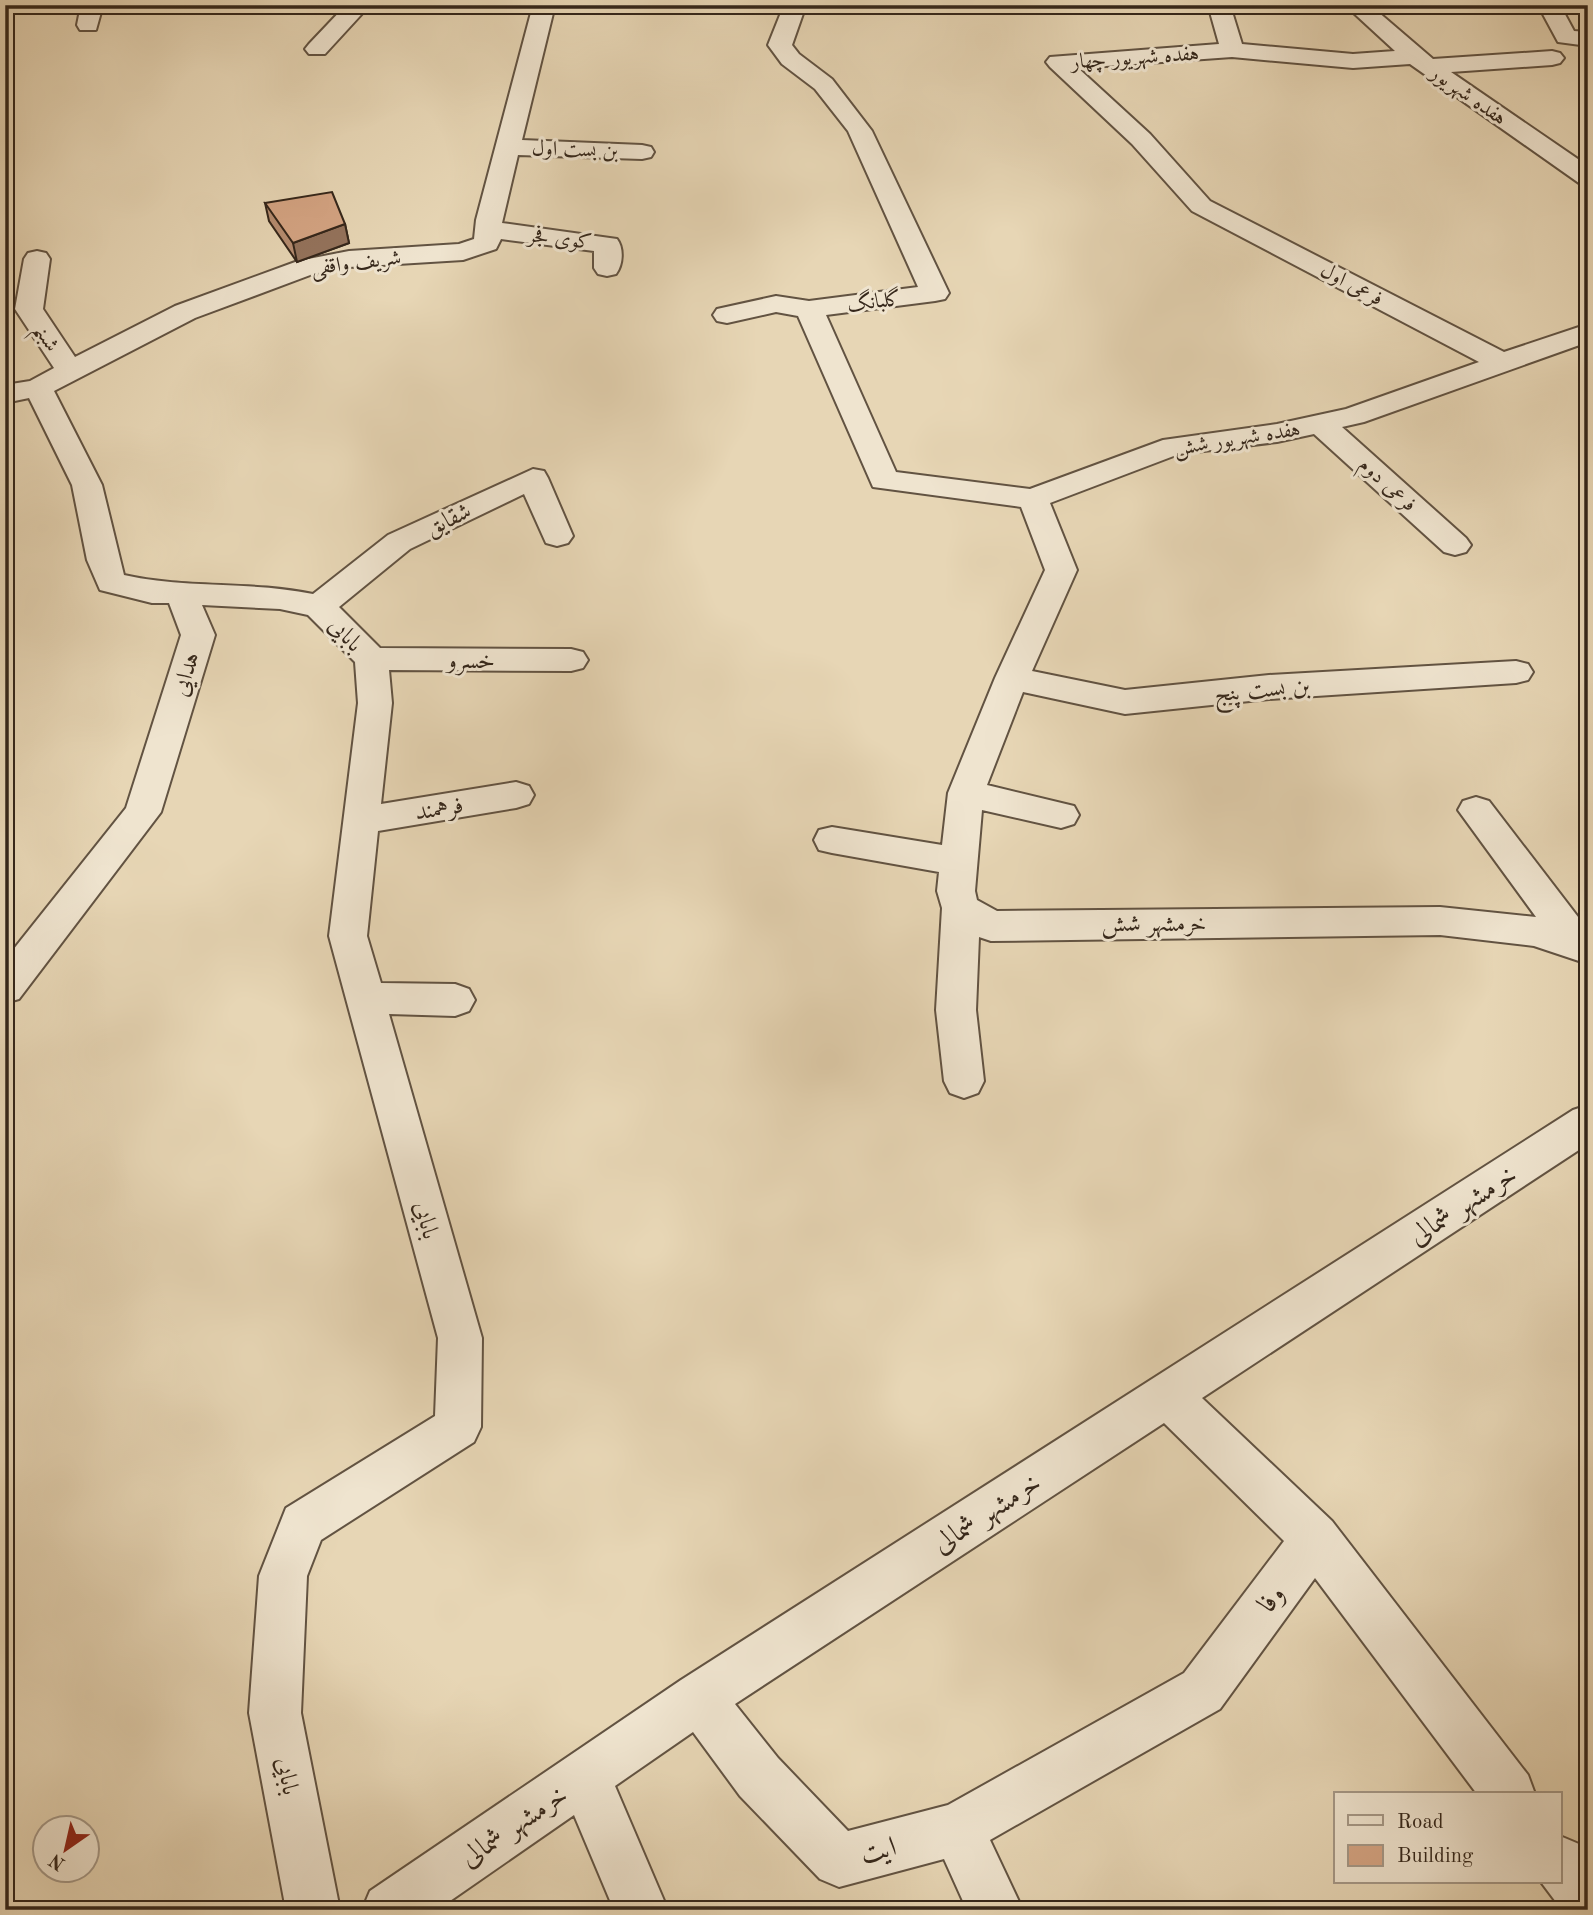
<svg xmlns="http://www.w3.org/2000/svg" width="1593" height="1915" font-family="'Old Standard TT',Amiri,serif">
<rect width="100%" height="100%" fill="#e7d6b5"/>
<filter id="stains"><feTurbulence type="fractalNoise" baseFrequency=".00286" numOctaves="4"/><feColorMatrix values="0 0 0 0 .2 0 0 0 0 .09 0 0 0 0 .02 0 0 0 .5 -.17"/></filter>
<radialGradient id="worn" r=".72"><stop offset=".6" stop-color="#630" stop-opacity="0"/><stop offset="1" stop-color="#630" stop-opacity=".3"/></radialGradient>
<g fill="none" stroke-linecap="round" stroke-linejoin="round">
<!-- minor casing -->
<g stroke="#625342" stroke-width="4">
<path id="minor" d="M81 5H103L96 30H80L77 25Z
M346 5H370L325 54H309L305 49 309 44Z
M533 5H555L522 140 642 145 651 147 654 152 651 157 642 159 518 155 502 223 617 239C624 248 623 265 616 274L607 276 598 274 594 268V251L501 239 496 249 463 260 349 267 313 274 195 318 54 391 102 485 124 575C186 589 251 581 313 594L388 535 533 469 544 471 548 478 573 536 568 543 557 546 546 543 524 494 410 549 339 607 380 648 571 649 583 652 588 660 583 668 571 671 389 670 392 703 381 804 516 782 529 786 534 795 529 804 516 808 378 831 367 936 381 983 455 984 469 989 475 1000 469 1011 455 1016 389 1014 482 1338 481 1427 474 1442 321 1540 307 1576 301 1713 340 1910H286L249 1713 259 1576 286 1508 435 1416 438 1338 329 936 358 703 355 662 308 615 280 609 202 605 215 635 161 812 19 999 5 1003V960L126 808 181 635 169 603H152L100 590 87 560 72 485 29 398 5 403V385L30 381 54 368 15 309 24 259 28 253 37 251 46 253 50 259 43 309 75 357 175 306 298 261 349 251 459 244 474 239 476 220Z
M784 5H806L792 45 799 54 832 79 872 131 949 293 945 299 935 301 826 315 896 472 1030 489 1163 440 1277 424 1346 409 1479 362 1192 211 1132 144 1050 67 1046 62 1050 57 1219 44 1208 5H1230L1242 44 1353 54 1395 51 1345 5H1370L1433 59 1552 51 1560 53 1564 58 1560 63 1552 65 1451 72 1588 166V186L1579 183 1410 64 1353 68 1232 57 1078 68 1150 134 1210 201 1504 352 1588 324V342L1364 422 1342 427 1466 538 1471 545 1466 552 1455 555 1444 552 1314 434 1277 442 1179 454 1050 503 1077 570 1032 671 1125 690 1269 675 1516 661 1528 664 1533 672 1528 680 1516 683 1269 699 1125 714 1023 692 987 785 1074 806 1079 815 1074 824 1061 828 982 810 975 891 977 900 997 911 1440 907 1536 917 1458 810 1463 801 1476 797 1489 801 1588 930V964L1534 946 1440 935 991 941 979 937 976 1010 984 1081 978 1093 964 1098 950 1093 944 1081 936 1010 942 908 937 891 939 872 832 853 819 850 814 840 819 830 832 827 942 845 948 793 995 678 1045 570 1021 507 873 487 798 316 776 312 727 323 717 321 713 315 717 309 776 296 809 301 918 287 848 131 815 89 782 64 768 45Z
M1538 5H1560L1574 31 1588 32V46L1558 42Z
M1588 1105V1144L1202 1398 1332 1521 1528 1775 1535 1794H1477L1315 1578 1220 1709 990 1840 1023 1910H967L944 1859 839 1887 820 1879 740 1796 693 1732 615 1786 668 1910H614L574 1815 437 1910H362L370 1891 681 1680 1573 1110ZM1164 1423 1284 1541 1184 1673 948 1805 848 1831 778 1758 735 1704Z
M1560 1836 1579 1844 1588 1855V1910H1562L1541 1882H1560Z"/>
</g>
<!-- minor -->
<use href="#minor" fill="#efe4cf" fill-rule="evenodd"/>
</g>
<!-- wall -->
<path fill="#b68d71" stroke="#35271b" stroke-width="2" d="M265 203 345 224 349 243 297 262 269 221Z"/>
<!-- shaded-wall -->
<path fill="#94735c" stroke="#35271b" stroke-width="2" d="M345 224 349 243 297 262 293 243Z"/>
<!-- building -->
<path fill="#d4a483" stroke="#35271b" stroke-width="2" d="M332 192 345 224 293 243 265 203Z"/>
<g text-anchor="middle" stroke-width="6" stroke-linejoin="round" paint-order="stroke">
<!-- far-street labels -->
<g font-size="21" fill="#35271b" stroke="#efe4cf">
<text transform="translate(1135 57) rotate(-4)" y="7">هفده شهریور چهار</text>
<text transform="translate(1469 95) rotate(35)" y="7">هفده شهریور</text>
<text transform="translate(575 149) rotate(2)" y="7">بن بست اول</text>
<text transform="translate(560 238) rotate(7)" y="7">کوی فجر</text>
<text transform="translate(356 262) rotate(-7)" y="7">شریف واقفی</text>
<text transform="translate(1352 284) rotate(28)" y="7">فرعی اول</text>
<text transform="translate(874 301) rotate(-7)" y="7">گلبانگ</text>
<text transform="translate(47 337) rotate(57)" y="7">شبنم</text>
<text transform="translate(1237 438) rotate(-9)" y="7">هفده شهریور شش</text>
<text transform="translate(1388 484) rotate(42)" y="7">فرعی دوم</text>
</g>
<!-- street labels -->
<g font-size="24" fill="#35271b" stroke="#efe4cf">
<text transform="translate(448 519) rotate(-26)" y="8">شقایق</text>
<text transform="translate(346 634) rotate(46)" y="8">بابایی</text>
<text x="471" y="668">خسرو</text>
<text transform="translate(185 674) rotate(-73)" y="8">هدایی</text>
<text transform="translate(1262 689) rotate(-5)" y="8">بن بست پنج</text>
<text transform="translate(439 808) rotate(-9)" y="8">فرهمند</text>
<text x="1154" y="931">خرمشهر شش</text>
<text transform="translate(427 1220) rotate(75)" y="8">بابایی</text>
<text transform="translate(288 1776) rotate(79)" y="8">بابایی</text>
</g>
<!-- near-street labels -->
<g font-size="28" fill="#35271b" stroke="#efe4cf">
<text transform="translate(1462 1204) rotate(-33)" y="10">خرمشهر شمالی</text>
<text transform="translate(986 1512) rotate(-33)" y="10">خرمشهر شمالی</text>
<text transform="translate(1270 1598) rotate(-53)" y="10">وفا</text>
<text transform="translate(513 1825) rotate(-34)" y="10">خرمشهر شمالی</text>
<text transform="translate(878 1849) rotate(-15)" y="10">ایت</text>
</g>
</g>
<!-- margin -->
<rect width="1593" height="1915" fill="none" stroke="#e7d6b5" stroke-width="28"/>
<rect x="7" y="7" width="1579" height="1901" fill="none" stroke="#35271b" stroke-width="3.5"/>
<rect x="14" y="14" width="1565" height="1887" fill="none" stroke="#35271b" stroke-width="2"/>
<!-- legend -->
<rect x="1334" y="1792" width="228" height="91" fill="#efe4cf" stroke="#a59887" stroke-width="2"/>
<rect x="1348" y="1815" width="35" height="10" fill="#efe4cf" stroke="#a59887" stroke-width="2"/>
<text x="1397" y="1828" font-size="21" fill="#35271b">Road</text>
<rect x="1348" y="1845" width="35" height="21" fill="#d4a483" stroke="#a59887" stroke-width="2"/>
<text x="1397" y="1862" font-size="21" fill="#35271b">Building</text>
<!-- north arrow -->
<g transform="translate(66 1849) rotate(214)"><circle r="33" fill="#efe4cf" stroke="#a59887" stroke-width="2"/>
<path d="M0-5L12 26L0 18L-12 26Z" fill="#8f2418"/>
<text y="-10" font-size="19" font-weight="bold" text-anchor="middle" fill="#35271b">N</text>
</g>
<rect width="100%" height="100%" filter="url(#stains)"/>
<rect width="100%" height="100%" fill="url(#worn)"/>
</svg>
